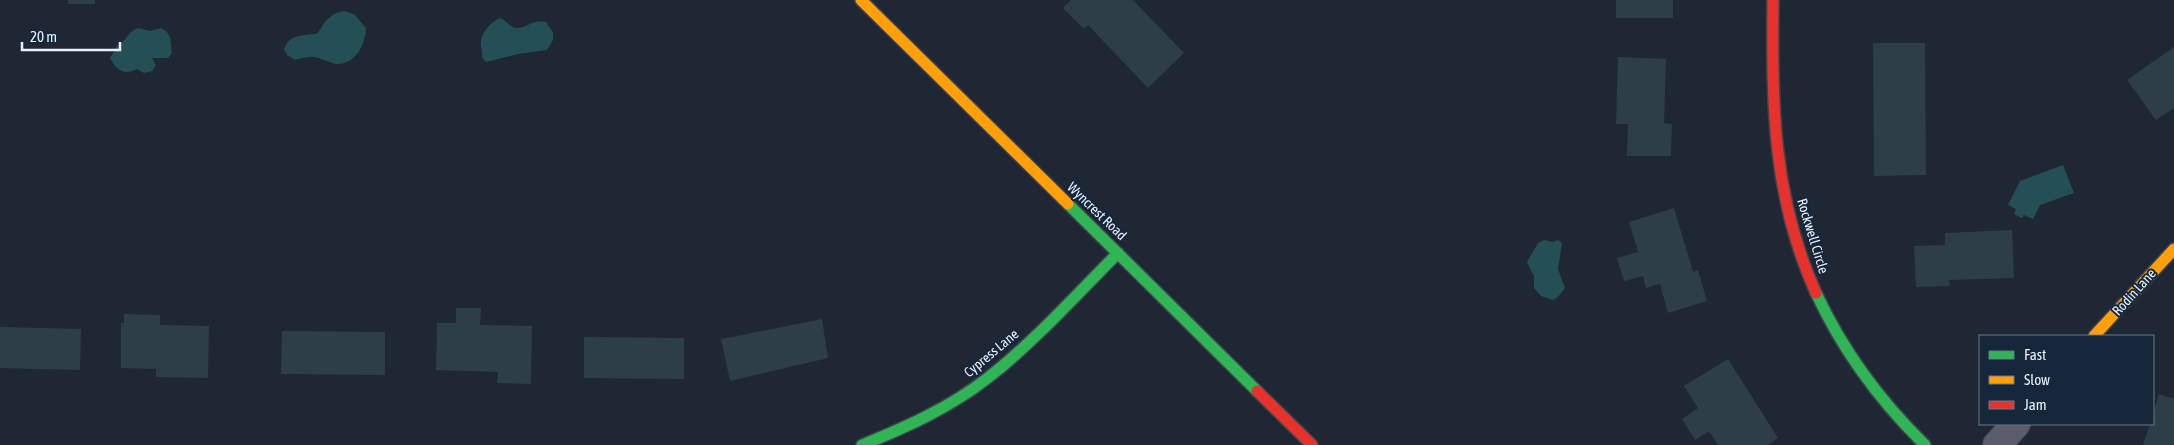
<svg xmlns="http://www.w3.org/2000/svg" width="2174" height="445" font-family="'Asap Condensed',sans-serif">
<rect width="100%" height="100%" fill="#1e2733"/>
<!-- water -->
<path fill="#244f54" d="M345 11 355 15 366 28C365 45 356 64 337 64 329 63 322 58 314 57 308 56 300 59 295 60L287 55 284 49C291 32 303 37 318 33 325 21 331 12 345 11Z
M499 18C506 19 510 28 517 28 527 28 532 19 546 22L553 33V40L547 50 518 54 486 62 482 57C483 50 480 47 481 41 482 31 491 23 499 18Z
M138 28 150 31 161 28C173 34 170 42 172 53L168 58H152L156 65 152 71 144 73 137 69C124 76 116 70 110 58L117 46C127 41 128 31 138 28Z
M2063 165 2074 193 2040 205 2033 219 2024 215 2022 218 2014 214 2016 209 2008 205 2020 181Z
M1544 240 1553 242 1558 240 1562 243 1558 269 1565 288 1557 298 1553 300 1541 296 1534 288V276L1527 262 1538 243Z"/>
<!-- building -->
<path fill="#2e3e48" d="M68 0H95V4H68Z
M1071 0H1133L1184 53 1148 88 1088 25 1084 29 1063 8Z
M1616 0H1673V18H1616Z
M1873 43H1925L1926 175 1874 176Z
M2174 47V108L2156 120 2127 80Z
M1618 57 1666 59 1664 123 1672 124 1671 156H1627L1628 124H1616Z
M1674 208 1693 272 1698 270 1707 301 1668 313 1660 284 1646 288 1643 276 1624 281 1617 258 1638 252 1629 222Z
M2012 230 2014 278 1949 280 1950 286 1916 287 1914 246 1945 245V233Z
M456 308H481L480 325 532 326 531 384 497 383 498 372 436 370 437 323H456Z
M124 314 160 315V325L209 326 208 378 156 377V369L121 368V323H124Z
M822 319 828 358 730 381 721 339Z
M0 327 81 329 80 370 0 368Z
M282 331 385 332V375L281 374Z
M584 337 684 338V379L584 378Z
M1728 359 1778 438 1768 445H1718L1709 431 1695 440 1682 419 1698 408 1684 386Z
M2159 394 2174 399V445H2143L2150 424H2153V414Z"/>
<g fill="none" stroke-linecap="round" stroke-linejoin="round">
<!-- street casing -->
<g stroke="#3c444e" stroke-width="30">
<path id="street" d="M1997 445 2016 424"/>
</g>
<!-- fast casing -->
<g stroke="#3c444e" stroke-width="14">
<path id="fast" d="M1068 204 1257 391
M1816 293C1843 351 1879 400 1925 445
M862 445C907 427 951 407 989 377 1036 340 1076 295 1118 253"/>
</g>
<!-- slow casing -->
<g stroke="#3c444e" stroke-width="14">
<path id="slow" d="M861 0 1068 204
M2094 336 2174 249"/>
</g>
<!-- jam casing -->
<g stroke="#3c444e" stroke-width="14">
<path id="jam" d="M1773 0C1772 104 1772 196 1816 293
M1257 391 1312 445"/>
</g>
<!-- street -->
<use href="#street" stroke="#5c5d6a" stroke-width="28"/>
<!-- fast -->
<use href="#fast" stroke="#30b455" stroke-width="11"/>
<!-- slow -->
<use href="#slow" stroke="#ff9f0a" stroke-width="11"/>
<!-- jam -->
<use href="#jam" stroke="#e5322d" stroke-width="11"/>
</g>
<g text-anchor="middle" stroke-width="4" stroke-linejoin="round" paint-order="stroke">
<!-- street labels -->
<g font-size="14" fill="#e9f2fd" stroke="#16263b">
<text transform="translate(1097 211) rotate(44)" y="5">Wyncrest Road</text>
<text transform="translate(1813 236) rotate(73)" y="5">Rockwell Circle</text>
<text transform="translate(2134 292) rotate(-48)" y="5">Rodin Lane</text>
<text transform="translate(991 353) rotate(-40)" y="5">Cypress Lane</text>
</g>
</g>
<!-- legend -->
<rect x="1979" y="335" width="175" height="90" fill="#16263b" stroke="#6a7889"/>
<rect x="1989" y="351" width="25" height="8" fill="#30b455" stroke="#6a7889"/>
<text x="2024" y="360" font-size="15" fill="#e9f2fd">Fast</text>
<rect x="1989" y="376" width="25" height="8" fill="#ff9f0a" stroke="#6a7889"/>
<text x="2024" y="385" font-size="15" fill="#e9f2fd">Slow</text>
<rect x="1989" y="401" width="25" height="8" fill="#e5322d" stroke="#6a7889"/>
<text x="2024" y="410" font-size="15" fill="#e9f2fd">Jam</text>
<!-- scale -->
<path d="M22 42v8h98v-8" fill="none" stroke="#e9f2fd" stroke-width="2.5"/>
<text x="30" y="42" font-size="15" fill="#e9f2fd" stroke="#16263b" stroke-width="4" paint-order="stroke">20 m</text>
</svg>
